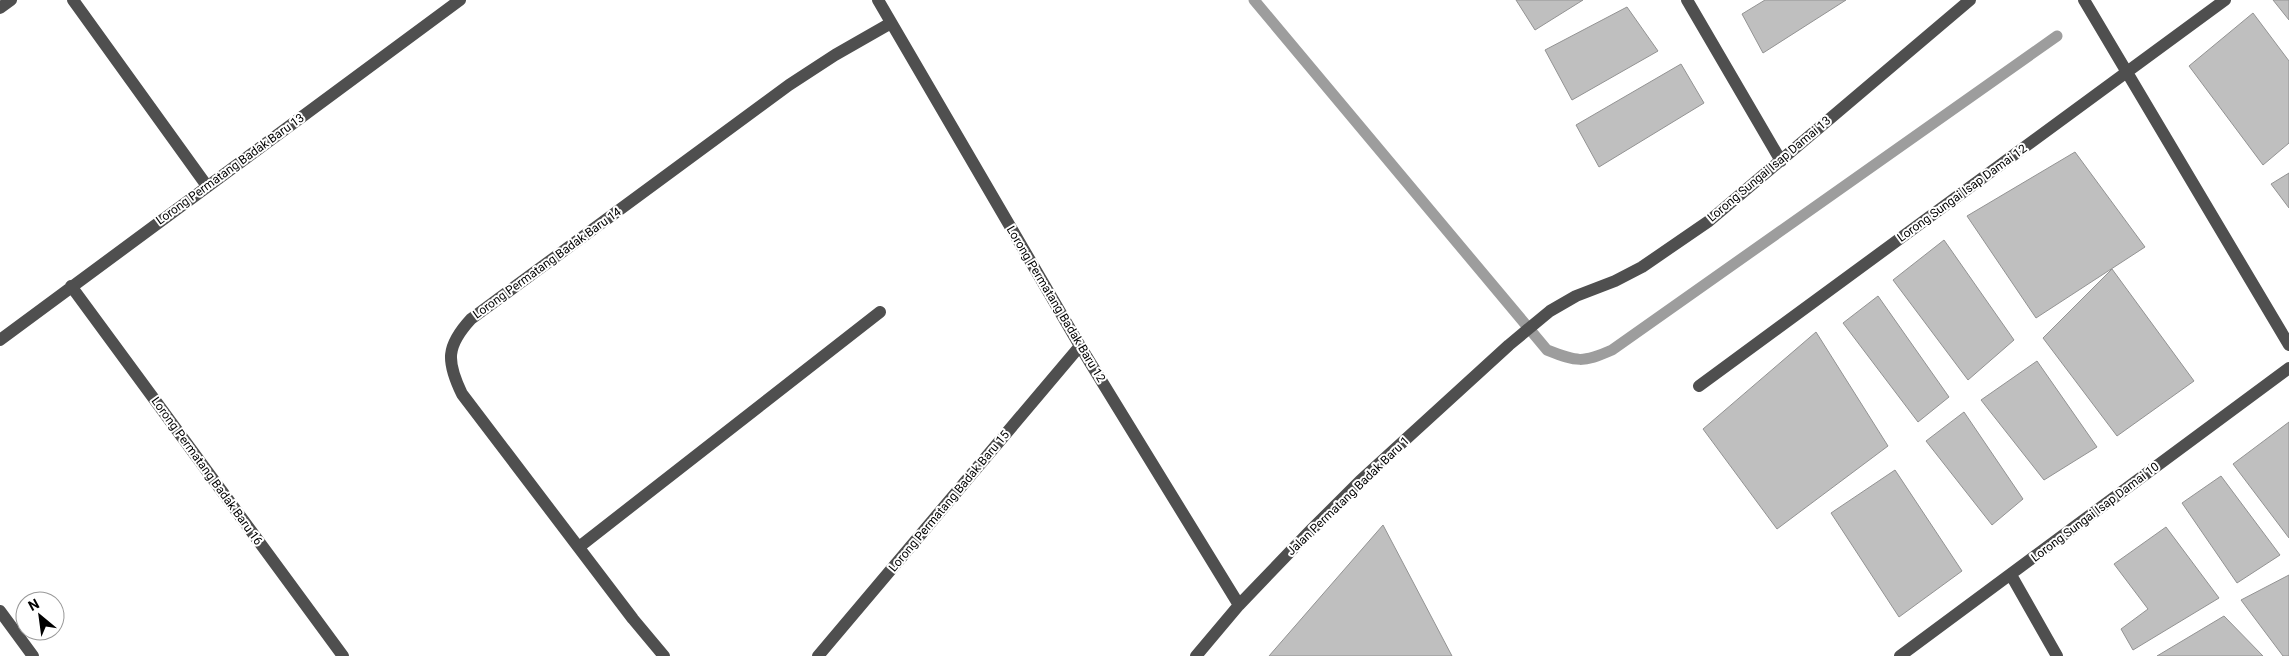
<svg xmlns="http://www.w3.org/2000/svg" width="2289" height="656" font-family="Roboto,sans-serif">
<rect width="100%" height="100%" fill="#fff"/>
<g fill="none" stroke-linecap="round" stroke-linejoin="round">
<!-- stream -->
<path stroke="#9d9d9d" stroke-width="11" d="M1254 0 1547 350C1578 362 1582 363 1612 350L2057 36"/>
</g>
<!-- building -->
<path fill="#bfbfbf" stroke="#939393" d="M1516 0H1583L1535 30Z
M1765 0H1846L1763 53 1742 14Z
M2273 0H2289V20Z
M1627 7 1658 51 1572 100 1545 50Z
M2253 13 2289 61V143L2263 165 2189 66Z
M1681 64 1704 103 1599 167 1576 125Z
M2075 152 2145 247 2036 318 1967 216Z
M2289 173V208L2271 184Z
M1944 240 2014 340 1968 380 1893 280Z
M2112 269 2194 381 2117 436 2043 338Z
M1878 296 1949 397 1918 422 1843 323Z
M1816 332 1888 446 1777 529 1703 429Z
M2037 361 2097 447 2044 480 1981 400Z
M1964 412 2023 499 1992 525 1926 441Z
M2289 422V538L2233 464Z
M1895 470 1962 571 1899 617 1831 513Z
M2221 476 2280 555 2237 583 2182 503Z
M1383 525 1452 656H1269Z
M2166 527 2219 598 2133 650 2121 629 2148 609 2114 564Z
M2289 575V656H2283L2241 600Z
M2224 616 2263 656H2157Z"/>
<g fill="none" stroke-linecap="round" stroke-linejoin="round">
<!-- minor -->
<path stroke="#4f4f4f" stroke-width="12" d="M73 0 207 186
M878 0 1080 346 1239 605
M1687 0 1781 161
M2084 0 2289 345
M0 8 11 0
M71 286 343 656
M0 340 460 0
M1699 386 2225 0
M579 547 880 312
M2011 575 2057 656
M0 611 33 656
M664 656 633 619 462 394C446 361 446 346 471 319L789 85 835 55 891 23
M818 656 1080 346
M1196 656 1239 605 1311 530 1360 481 1509 345 1550 311 1576 296 1615 281 1642 267 1709 221 1970 0
M1900 656 2289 368"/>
</g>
<g text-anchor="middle" stroke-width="4" stroke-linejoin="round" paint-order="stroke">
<!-- street labels -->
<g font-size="12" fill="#000" stroke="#fff">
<text transform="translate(230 169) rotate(-36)" y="4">Lorong Permatang Badak Baru 13</text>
<text transform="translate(1769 169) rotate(-40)" y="4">Lorong Sungai Isap Damai 13</text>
<text transform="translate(1962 193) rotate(-36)" y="4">Lorong Sungai Isap Damai 12</text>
<text transform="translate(547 263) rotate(-36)" y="4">Lorong Permatang Badak Baru 14</text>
<text transform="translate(1056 304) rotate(59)" y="4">Lorong Permatang Badak Baru 12</text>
<text transform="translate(207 471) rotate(54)" y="4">Lorong Permatang Badak Baru 16</text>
<text transform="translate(1348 496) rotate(-44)" y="4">Jalan Permatang Badak Baru 1</text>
<text transform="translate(949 501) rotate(-50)" y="4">Lorong Permatang Badak Baru 15</text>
<text transform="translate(2095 512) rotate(-37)" y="4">Lorong Sungai Isap Damai 10</text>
</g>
</g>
<!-- north arrow -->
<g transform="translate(40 616) rotate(331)"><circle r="24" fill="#ffffff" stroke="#999999"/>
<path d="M0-4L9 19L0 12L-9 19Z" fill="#000000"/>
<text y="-8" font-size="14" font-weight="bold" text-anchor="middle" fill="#000000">N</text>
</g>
</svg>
